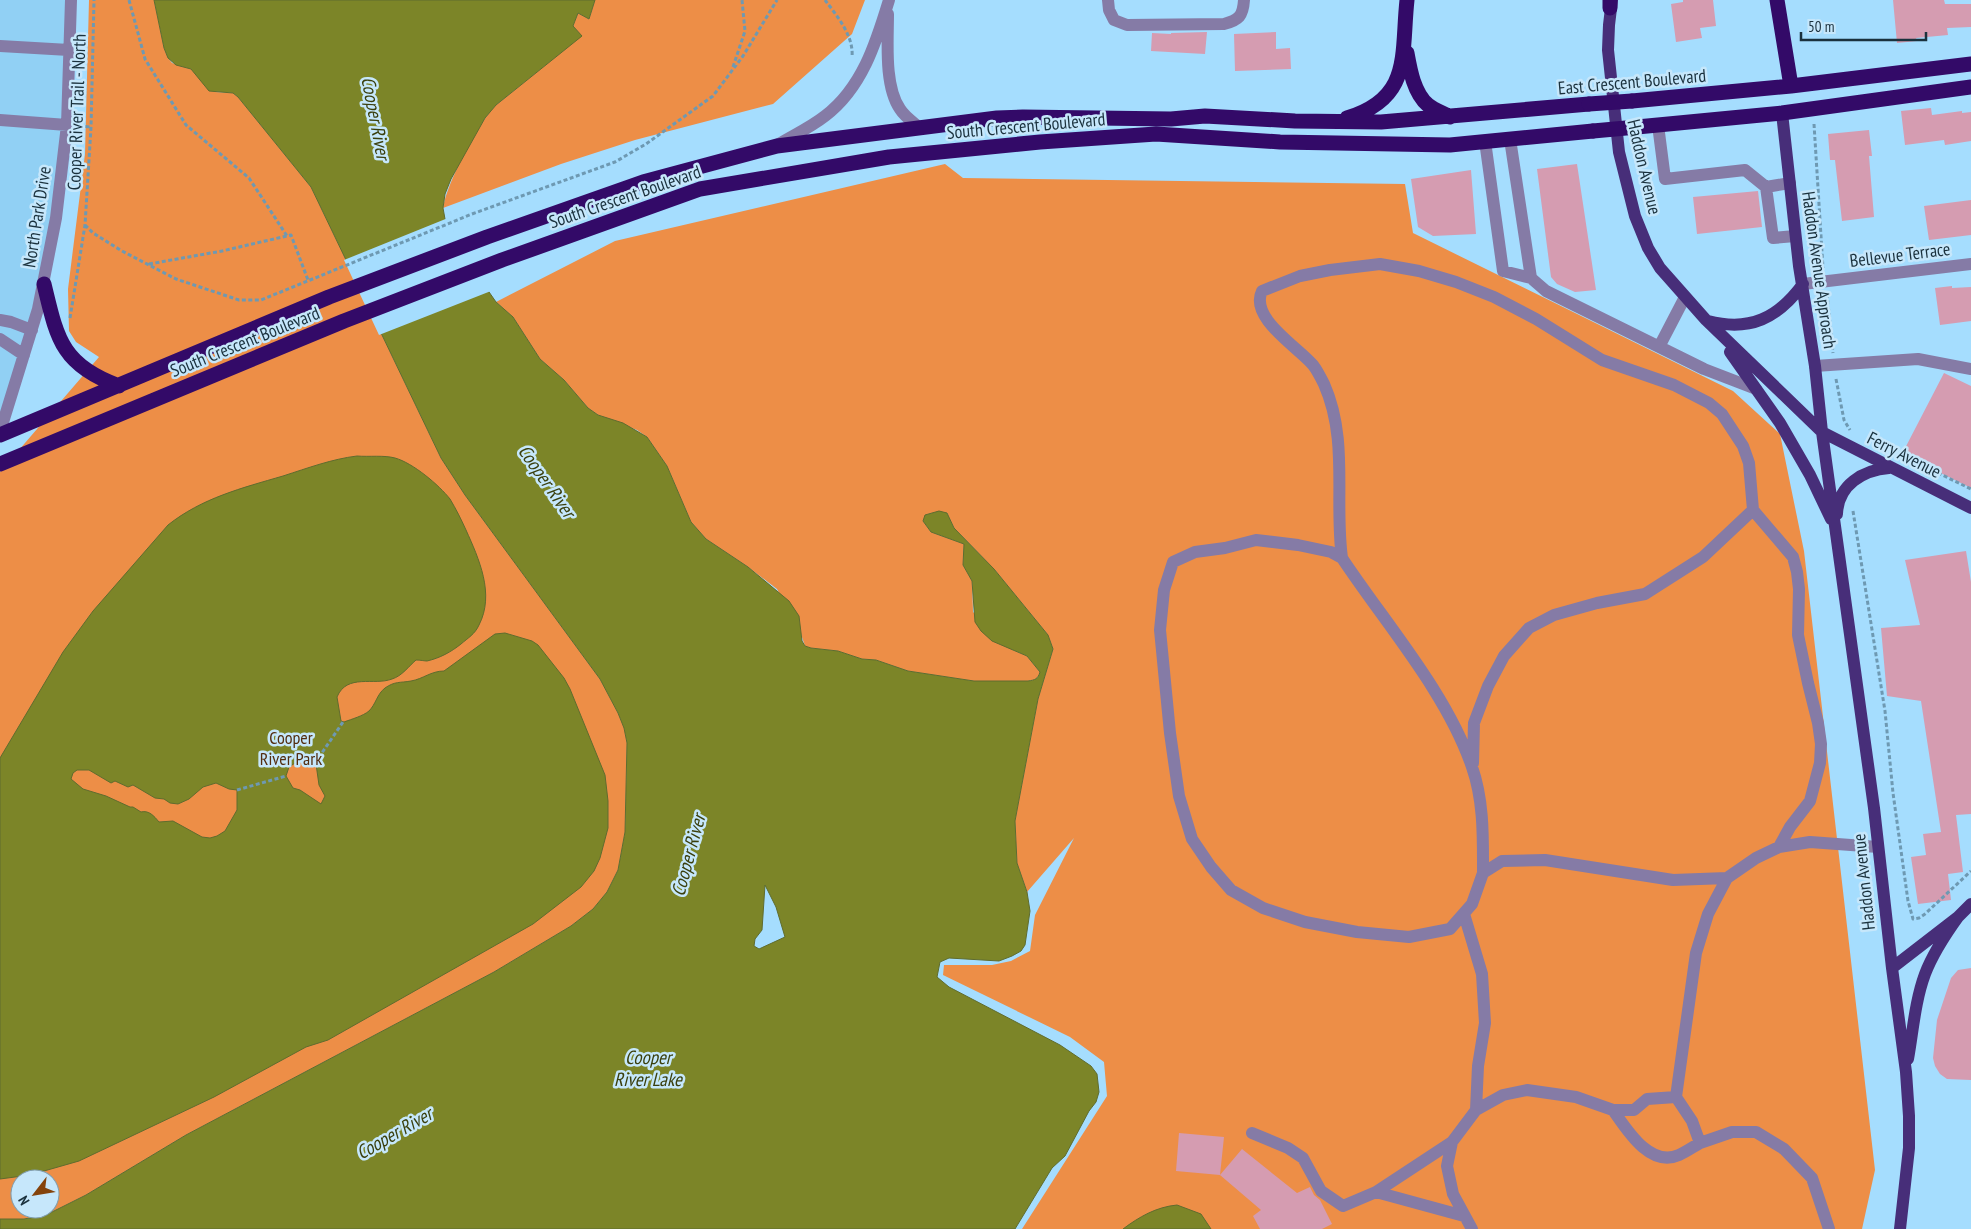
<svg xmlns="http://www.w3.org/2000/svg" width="1971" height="1229" font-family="'PT Sans Narrow',sans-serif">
<rect width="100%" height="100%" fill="#a5ddfe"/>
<!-- built -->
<path fill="#91d0f4" d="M0 0H71L56 218 0 432Z"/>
<!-- green -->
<path fill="#ed8e47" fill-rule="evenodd" d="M89 0H154L164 48 168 58 172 63 191 69 215 92 233 93 238 97 311 187 441 458 465 495 600 679 618 713 624 727 627 743 625 832 618 870 607 892 593 909 571 926 494 972 186 1135 86 1195 46 1215 24 1219H0V472L99 357 76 342 69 331 68 289 85 154ZM20 1179H50V1209H20Z
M595 0H865L852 34 773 104 635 140 561 164 443 208C447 183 478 122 496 105L581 36 573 26 578 13 589 19Z
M945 164 963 178 1405 184 1413 233 1733 391 1780 434 1804 551 1875 1170 1862 1229H1022L1107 1096 1104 1062 1070 1037 943 975 944 965H992L1011 961 1030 951 1035 915 1074 838 1027 892 1017 863 1015 821 1038 699 1053 649 1048 635 994 569 954 528 947 513C937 513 927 510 923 521L931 532 964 544 963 565 972 581 973 612 1013 650 1027 656 1040 672C1038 679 1035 680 1028 681H974L908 671 876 660 862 659 838 651 811 648 805 646 801 634 777 589 748 567 706 539 691 522 667 466 647 437 637 430 598 415 588 408 564 380 540 359 513 317 496 302 615 241Z"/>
<!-- water -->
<path fill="#7c8528" stroke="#5f6c2e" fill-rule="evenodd" d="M154 0H595L589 19 578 13 573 26 582 36 496 105 485 118 451 179 445 194 443 208 445 219 457 246 496 302 513 317 540 359 564 380 588 408 598 415 623 423 647 437 667 466 691 522 706 539 748 567 789 601 799 616 802 641 805 646 811 648 838 651 862 659 876 660 908 671 974 681H1028C1035 680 1038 679 1040 672L1027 656 992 641 981 631 975 622 972 581 963 565 964 544 931 532 923 521 925 515 939 511 947 513 954 528 994 569 1048 635 1053 649 1038 699 1015 821 1017 863 1027 892 1030 911 1025 945 1021 951 1012 956 999 961 949 958 940 962 937 977 949 987 1060 1045 1091 1066 1097 1074 1099 1092 1096 1102 1089 1111 1065 1156 1052 1168 1015 1229H0V1219H24L46 1215 86 1195 186 1135 494 972 571 926 593 909 607 892 618 870 625 832 627 743 624 728 618 713 600 679 465 495 441 458 311 187 238 97 233 93 209 91 191 69 176 65 168 58 164 48ZM765 885 776 907 785 937 759 949 754 946 755 939 762 930Z
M357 456C369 457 384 455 395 458 413 463 439 485 450 499 456 509 461 519 466 530 479 559 495 594 479 625 475 634 468 638 461 644 451 652 440 658 427 661 425 661 420 660 416 660 409 666 402 676 392 679 374 686 347 673 337 697L341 721 344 722C352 719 363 716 369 711 376 704 377 694 385 688 395 681 400 683 411 681 423 679 431 671 444 671L495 634 505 633 532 641 538 645 564 678 570 689 605 775 608 801V828L600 858 594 871 581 887 533 924 328 1040 306 1047 214 1097 79 1161 30 1175 0 1179V758L63 652 93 611 168 525C202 498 242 488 283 476 308 468 332 459 357 456ZM298 761 316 764 319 785 325 796 321 804 300 790 293 788 286 776 289 767ZM77 770H89L111 783 115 781 128 787 133 785 155 798 164 799 170 803 178 804 189 799 203 787 216 783 229 789 237 790V810L225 831 217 836 210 838 202 837 173 821 159 822C154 816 149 810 141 812L133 807H130L106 796 83 789 71 779 73 773Z
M1177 1205 1201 1214 1211 1229H1123C1139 1217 1156 1207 1177 1205Z"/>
<!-- pier -->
<path fill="#a5ddfe" d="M448 218 459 244 491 291 379 335 344 260Z"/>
<!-- building -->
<path fill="#d59cb1" d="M1683 0H1713L1716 26 1700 28 1702 38 1676 42 1671 4 1683 2Z
M1893 0H1944L1945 4H1971V27L1947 28 1948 35 1916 38 1917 41 1897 43Z
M1207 32 1205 54 1151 51 1152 33 1171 34V33Z
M1276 32V49L1290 48 1291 69 1235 71 1234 34Z
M1931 108 1932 115 1962 111V113L1971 112V141L1945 145 1944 140 1905 145 1901 111Z
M1869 130 1872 156H1869L1874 217 1842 221 1835 160H1830L1828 134Z
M1577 164 1596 290 1575 292 1557 284 1551 277 1537 169Z
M1471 170 1476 234 1433 236 1418 227 1411 179Z
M1758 191 1762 227 1697 234 1693 197Z
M1971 200V235L1929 240 1924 206Z
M1952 286V288L1971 287V321L1940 325 1935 288Z
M1944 373 1971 386V488L1902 454Z
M1966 551 1971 582V814L1956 815 1963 872 1948 874 1951 900 1918 904 1911 857 1926 855 1923 834 1941 832 1921 701 1887 696 1881 628 1920 625 1905 560Z
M1971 968V1080L1947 1079 1940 1074 1935 1066 1933 1058 1937 1020 1951 978 1958 970Z
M1179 1133 1224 1137 1220 1175 1176 1171Z
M1242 1149 1297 1193 1310 1187 1314 1195 1320 1200 1332 1224 1322 1229H1260L1253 1216 1261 1210 1220 1175Z"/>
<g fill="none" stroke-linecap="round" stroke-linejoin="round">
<!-- path -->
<path stroke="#6e99b2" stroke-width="3" stroke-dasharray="4 2.5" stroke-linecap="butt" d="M129 0 145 59 186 125 249 178 287 236
M825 0C837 16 854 36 852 57
M733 67 745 31 742 0
M1814 124 1823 268
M79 126 91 127
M85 225 93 233 122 251 176 279 239 300H261L472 214 615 162 646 144 713 96 743 56 777 0
M149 264 222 251 291 235 308 280
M1827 294 1833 353
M70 318 85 225 91 127 94 0
M1836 379 1844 420 1850 430
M1932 470 1971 489
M1853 511 1885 711 1893 793 1908 901 1913 919 1919 918 1925 914 1971 871
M315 763 343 722
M237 790 286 776"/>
<!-- minor -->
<path stroke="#857ba6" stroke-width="12" d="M1108 0 1109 10 1114 20 1127 25 1224 24C1239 20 1243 16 1244 0
M888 14C888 41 884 86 900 109 905 117 913 122 920 128
M0 46 69 50
M0 120 67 125
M1658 125 1665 179 1745 170 1766 187
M1485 141 1503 271 1531 278 1510 139
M779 144C794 135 811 127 825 116 862 88 876 43 889 0
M1790 183 1766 187 1773 238 1795 236
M1531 278 1546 291 1704 369 1756 389
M1803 284 1971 264
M0 320 11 322 32 330
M0 339 24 355
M1659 347 1685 297
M1815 366 1918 359 1971 369
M0 432 38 309 56 218 67 125 71 0
M1342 558C1334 500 1349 440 1324 384 1321 378 1317 370 1313 365 1298 347 1249 318 1262 291L1300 276 1330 270 1380 264 1419 271 1456 282 1494 297 1536 319 1602 360 1674 385 1709 403 1722 414 1743 446 1749 463 1753 510 1793 557 1797 572 1799 589 1798 635 1808 683 1818 723 1821 744 1820 763 1810 801 1790 827 1779 847
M1473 763 1474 723 1488 686 1504 656 1529 628 1554 615 1597 603 1645 594 1703 557 1753 510
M1483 873C1483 838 1484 801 1472 767 1447 693 1385 623 1342 558L1331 552 1298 545 1256 540 1225 548 1195 552 1173 562 1164 590 1160 630 1170 733 1179 796 1192 839 1211 867 1231 890 1263 908 1305 922 1357 932 1409 937 1450 929 1472 904 1483 873 1502 861 1545 860 1673 880 1727 878
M1464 914 1482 974 1485 1023 1478 1066 1476 1110 1503 1095 1527 1090 1576 1097 1613 1110H1634L1647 1099 1676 1097
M1613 1110C1627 1130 1650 1168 1679 1155 1686 1152 1693 1147 1700 1143
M1252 1133 1288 1148 1303 1158 1321 1191 1343 1206 1376 1192 1464 1216
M1376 1192 1452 1142
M1472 1229 1453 1194 1447 1166 1452 1142 1476 1110
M1829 1229 1812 1178 1784 1149 1756 1132H1732L1700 1143 1692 1121 1676 1097 1696 953 1708 914 1727 878 1756 858 1779 847 1810 842 1878 847"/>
<!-- major -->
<path stroke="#472e79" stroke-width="12" d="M1612 0 1609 25 1608 50 1619 152 1635 216 1648 248 1660 268 1706 320 1822 432 1971 508
M1782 113 1799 266 1815 366 1822 432 1874 808 1892 968 1906 1072 1909 1116V1148L1900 1229
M1708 321C1750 332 1778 318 1803 284
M1730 352 1780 423 1810 475 1831 519
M1837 514C1838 485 1863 470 1889 468
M1892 968 1958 917 1971 904
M1908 1059C1913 1031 1915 1001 1925 974 1933 953 1945 935 1958 917"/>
<!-- highway -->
<path stroke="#330a68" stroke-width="15" d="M1610 0V8
M1777 0 1791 86
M1407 53C1410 70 1414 93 1428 105 1434 110 1443 113 1450 117
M1632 101 1791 86 1971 64
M1347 118C1412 98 1401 56 1407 0
M1637 127 1782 113 1971 87
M44 284C57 338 61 365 119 386
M0 435 329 297 487 237 643 182 777 146 997 118 1023 117 1171 119 1205 116 1295 121 1381 122 1589 104
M0 464 344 321 502 260 700 189 889 157 1040 142 1156 134 1280 142 1450 145 1593 131"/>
<!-- highway-bridge -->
<path stroke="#330a68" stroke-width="15" d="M1589 104 1632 101
M1593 131 1637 127"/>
</g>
<g text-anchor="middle" stroke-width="5" stroke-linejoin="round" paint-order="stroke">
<!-- street labels -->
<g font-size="18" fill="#1a313d" stroke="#c6e7fb">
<text transform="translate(1632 82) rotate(-5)" y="6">East Crescent Boulevard</text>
<text transform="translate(77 112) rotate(-88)" y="6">Cooper River Trail - North</text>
<text transform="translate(1026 126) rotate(-5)" y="6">South Crescent Boulevard</text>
<text transform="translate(1644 167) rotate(77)" y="6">Haddon Avenue</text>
<text transform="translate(625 197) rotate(-19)" y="6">South Crescent Boulevard</text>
<text transform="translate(37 217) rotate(-81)" y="6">North Park Drive</text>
<text transform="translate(1900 255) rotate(-7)" y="6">Bellevue Terrace</text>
<text transform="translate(1819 270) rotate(82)" y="6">Haddon Avenue Approach</text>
<text transform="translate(245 342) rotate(-22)" y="6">South Crescent Boulevard</text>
<text transform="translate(1904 455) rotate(27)" y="6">Ferry Avenue</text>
<text transform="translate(1864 882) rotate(-96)" y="6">Haddon Avenue</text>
</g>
<!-- park labels -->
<g font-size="18" fill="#532d10" stroke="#c6e7fb">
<text x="291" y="744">Cooper<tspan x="291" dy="21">River Park</tspan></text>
</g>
<!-- water labels -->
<g font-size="19" font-style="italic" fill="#3a3f0d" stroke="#c6e7fb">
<text transform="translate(376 118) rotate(79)" y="7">Cooper River</text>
<text transform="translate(547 481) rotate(55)" y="7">Cooper River</text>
<text transform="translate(688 855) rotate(-75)" y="7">Cooper River</text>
<text x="648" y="1064">Cooper<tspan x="648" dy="22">River Lake</tspan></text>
<text transform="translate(394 1133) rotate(-30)" y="7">Cooper River</text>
</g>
</g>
<!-- north arrow -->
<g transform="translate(35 1194) rotate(239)"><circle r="24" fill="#c6e7fb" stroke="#819eaf"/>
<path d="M0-4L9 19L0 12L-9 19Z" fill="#84430b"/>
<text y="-8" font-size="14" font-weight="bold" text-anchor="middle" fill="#1a313d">N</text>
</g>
<!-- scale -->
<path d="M1801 32v8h125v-8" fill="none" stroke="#1a313d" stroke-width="2.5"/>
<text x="1808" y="32" font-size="15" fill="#1a313d" stroke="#c6e7fb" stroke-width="4" paint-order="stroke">50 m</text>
</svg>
